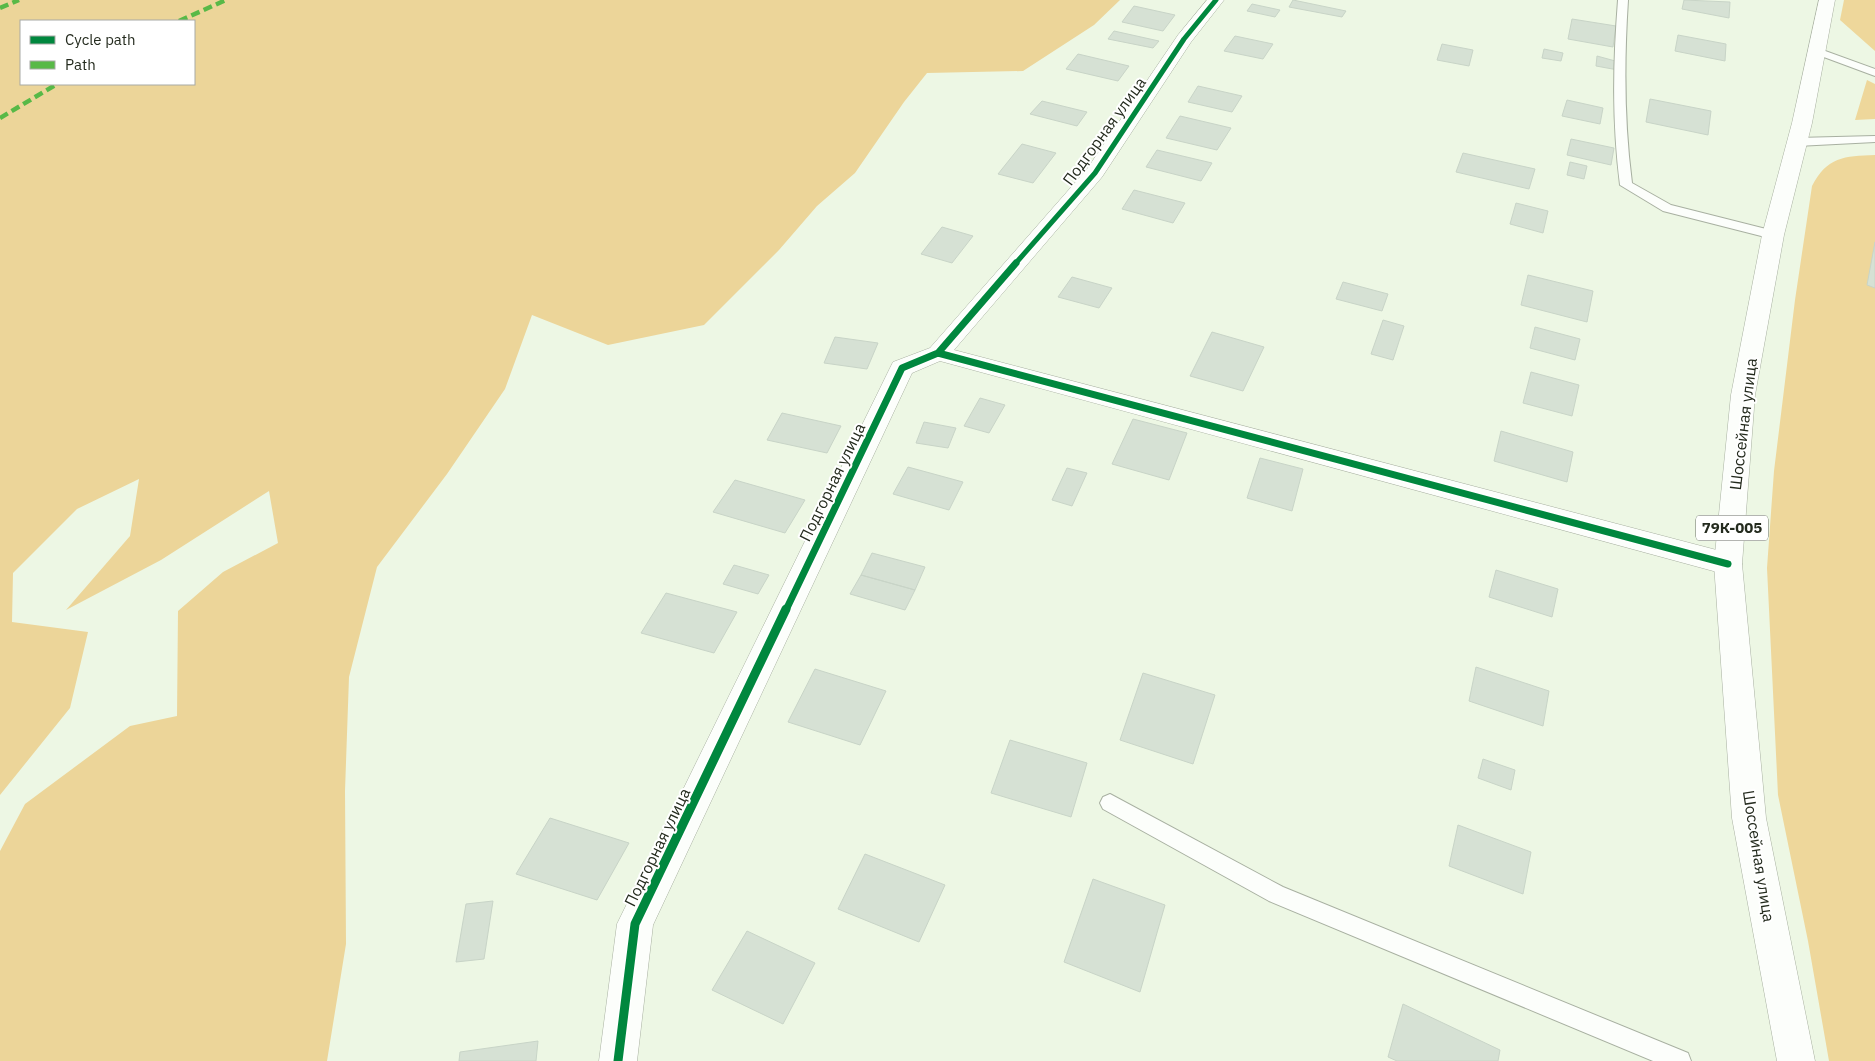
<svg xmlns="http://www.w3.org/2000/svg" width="1875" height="1061" font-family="'IBM Plex Sans',sans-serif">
<rect width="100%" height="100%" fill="#edf7e4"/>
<!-- green -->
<path fill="#eed79b" d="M1844 0H1875V51L1840 20Z
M1867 80 1875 84V119L1855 120Z
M1875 155V1061H1829L1808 941 1778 795 1767 568 1774 471 1795 300 1812 186C1827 157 1844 156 1875 155Z"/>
<!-- forest -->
<path fill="#ecd599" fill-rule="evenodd" d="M0 0H1120L1094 25 1023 71 927 73 904 102 855 173 817 206 779 250 704 325 608 345 532 315 505 389 447 474 377 567 349 677 345 791 346 944 327 1061H0V851L25 804 130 726 177 716 178 611 223 572 278 543 269 491 161 560 66 610 130 536 139 479 77 509 13 573 12 622 88 632 70 708 0 795ZM21 21H194V84H21Z"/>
<!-- building -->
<path fill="#d6e1d4" stroke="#c8d4c7" d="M1293 0 1346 11 1342 17 1289 7Z
M1684 0 1730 2 1729 18 1682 9Z
M1252 4 1280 10 1275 17 1247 11Z
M1134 6 1175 15 1163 31 1122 22Z
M1572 19 1616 26 1613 47 1568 39Z
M1114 31 1159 41 1153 48 1108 39Z
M1678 35 1726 44 1725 61 1675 51Z
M1235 36 1273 44 1263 59 1224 51Z
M1442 44 1473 50 1469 66 1437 60Z
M1544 49 1563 53 1561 61 1542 58Z
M1078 54 1129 66 1118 81 1066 69Z
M1597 56 1619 62 1618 70 1596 66Z
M1198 86 1242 96 1232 112 1188 102Z
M1650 99 1711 111 1708 135 1646 122Z
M1567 100 1603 108 1600 124 1562 116Z
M1042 101 1087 112 1077 126 1030 114Z
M1180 116 1231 128 1217 150 1166 138Z
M1571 139 1614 148 1611 165 1567 155Z
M1022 144 1056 153 1033 183 998 174Z
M1157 150 1212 163 1201 181 1146 167Z
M1463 153 1535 169 1529 189 1456 172Z
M1570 162 1587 166 1584 179 1567 175Z
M1134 190 1185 203 1173 223 1122 209Z
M1516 203 1548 211 1543 233 1510 224Z
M942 227 973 236 952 263 921 254Z
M1875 242V288L1867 285Z
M1528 275 1593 291 1587 322 1521 305Z
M1072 277 1112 288 1099 308 1058 297Z
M1343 282 1388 294 1382 311 1336 299Z
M1383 320 1404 326 1393 360 1371 354Z
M1535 327 1580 339 1575 360 1530 348Z
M1212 332 1264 347 1243 391 1190 376Z
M835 337 878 343 867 369 824 363Z
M1531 372 1579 385 1572 416 1523 403Z
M980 398 1005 405 989 433 964 426Z
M782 413 841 426 827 453 767 440Z
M1133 419 1187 433 1169 480 1112 464Z
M924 422 956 428 948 448 916 443Z
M1501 431 1573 452 1567 482 1494 461Z
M1260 458 1303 469 1292 511 1247 498Z
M908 467 963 482 949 510 893 494Z
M1067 468 1087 473 1072 506 1052 500Z
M735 480 805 500 785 533 713 512Z
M872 553 925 567 915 590 861 575Z
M734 565 769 575 758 594 723 584Z
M1496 570 1558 589 1552 617 1489 597Z
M861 575 915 590 905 610 850 594Z
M666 593 737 612 714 653 641 633Z
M1476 667 1549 691 1543 726 1469 701Z
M815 669 886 691 860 745 788 722Z
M1143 673 1215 695 1193 764 1120 740Z
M1010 740 1087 763 1071 817 991 793Z
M1483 759 1515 770 1511 790 1478 778Z
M550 818 629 843 597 900 516 874Z
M1458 825 1531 852 1523 894 1449 866Z
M865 854 945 885 919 942 838 909Z
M1093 879 1165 905 1140 992 1064 962Z
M493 901 484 959 456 962 466 904Z
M747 931 815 963 783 1024 712 990Z
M1403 1004 1500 1050 1498 1061H1397L1388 1057Z
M538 1041 536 1061H459L460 1052Z"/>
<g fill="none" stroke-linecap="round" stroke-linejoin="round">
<!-- service casing -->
<g stroke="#a8b0a1" stroke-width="2">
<path id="service" d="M1618 0H1628C1624 62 1624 122 1632 183L1671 205 1778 232 1779 235 1778 238 1773 239 1663 211 1620 185C1612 121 1613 64 1618 0Z
M1817 48 1875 69V76L1813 53 1812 51Z
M1875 136V142L1797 146 1791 142 1797 138Z
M1110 794 1283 887 1688 1053 1691 1061H1653L1269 901 1103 809 1100 803 1103 797Z"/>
</g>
<!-- minor casing -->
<g stroke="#a8b0a1" stroke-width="1">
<path id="minor" d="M1207 0H1224L1191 42 1102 177 954 350 1728 553 1738 556 1742 564 1738 572 1728 575 940 361 912 373 653 925 637 1061H599L617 924 890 368 893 362 930 348 1087 169 1178 35Z"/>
</g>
<!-- primary casing -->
<g stroke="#a8b0a1" stroke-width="1">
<path id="primary" d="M1819 0H1835L1812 123 1784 235 1755 395 1742 564 1766 818 1815 1061H1777L1732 818 1714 564 1731 395 1762 235 1792 123Z"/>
</g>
<!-- service -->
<use href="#service" fill="#fcfefb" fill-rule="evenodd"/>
<!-- minor -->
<use href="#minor" fill="#fcfefb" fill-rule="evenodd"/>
<!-- primary -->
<use href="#primary" fill="#fcfefb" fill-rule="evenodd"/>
<!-- quiet -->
<path stroke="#58b947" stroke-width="4.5" stroke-dasharray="9 4.5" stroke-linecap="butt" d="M0 8 19 0
M179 21 226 0
M0 118 57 84"/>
<!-- cycleway-far2 casing -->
<g stroke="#fff" stroke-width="8">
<path id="cycleway-far2" d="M1015 264 1095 173 1184 39 1216 0"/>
</g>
<!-- cycleway-far1 casing -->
<g stroke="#fff" stroke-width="10">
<path id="cycleway-far1" d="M938 353 1728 564
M786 610 902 368 938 353 1016 263"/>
</g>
<!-- cycleway casing -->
<g stroke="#fff" stroke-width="12">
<path id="cycleway" d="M618 1061 635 924 786 609"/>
</g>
<!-- cycleway-far2 -->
<use href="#cycleway-far2" stroke="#00873e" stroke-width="5"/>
<!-- cycleway-far1 -->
<use href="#cycleway-far1" stroke="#00873e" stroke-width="7"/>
<!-- cycleway -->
<use href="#cycleway" stroke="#00873e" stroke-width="9"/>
</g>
<g text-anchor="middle" stroke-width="4" stroke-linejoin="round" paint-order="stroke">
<!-- shield labels -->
<rect fill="#fff" stroke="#666b62" stroke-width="1" x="1696" y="515.5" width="72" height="25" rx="4"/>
<g font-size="15" font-weight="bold" fill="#242b1e">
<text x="1732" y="533">79К-005</text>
</g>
<!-- street labels -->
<g font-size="16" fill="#242b1e" stroke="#fff">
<text transform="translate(1104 131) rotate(-54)" y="6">Подгорная улица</text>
<text transform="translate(1743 424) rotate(-83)" y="6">Шоссейная улица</text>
<text transform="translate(832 482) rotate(-64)" y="6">Подгорная улица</text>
<text transform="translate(657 847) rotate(-64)" y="6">Подгорная улица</text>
<text transform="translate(1759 856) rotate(81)" y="6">Шоссейная улица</text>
</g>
</g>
<!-- legend -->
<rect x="20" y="20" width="175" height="65" fill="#ffffff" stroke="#a7aaa5"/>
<rect x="30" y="36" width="25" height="8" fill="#00873e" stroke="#a7aaa5"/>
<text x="65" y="45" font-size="15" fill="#242b1e">Cycle path</text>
<rect x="30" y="61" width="25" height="8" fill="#58b947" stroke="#a7aaa5"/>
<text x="65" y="70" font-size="15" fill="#242b1e">Path</text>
</svg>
